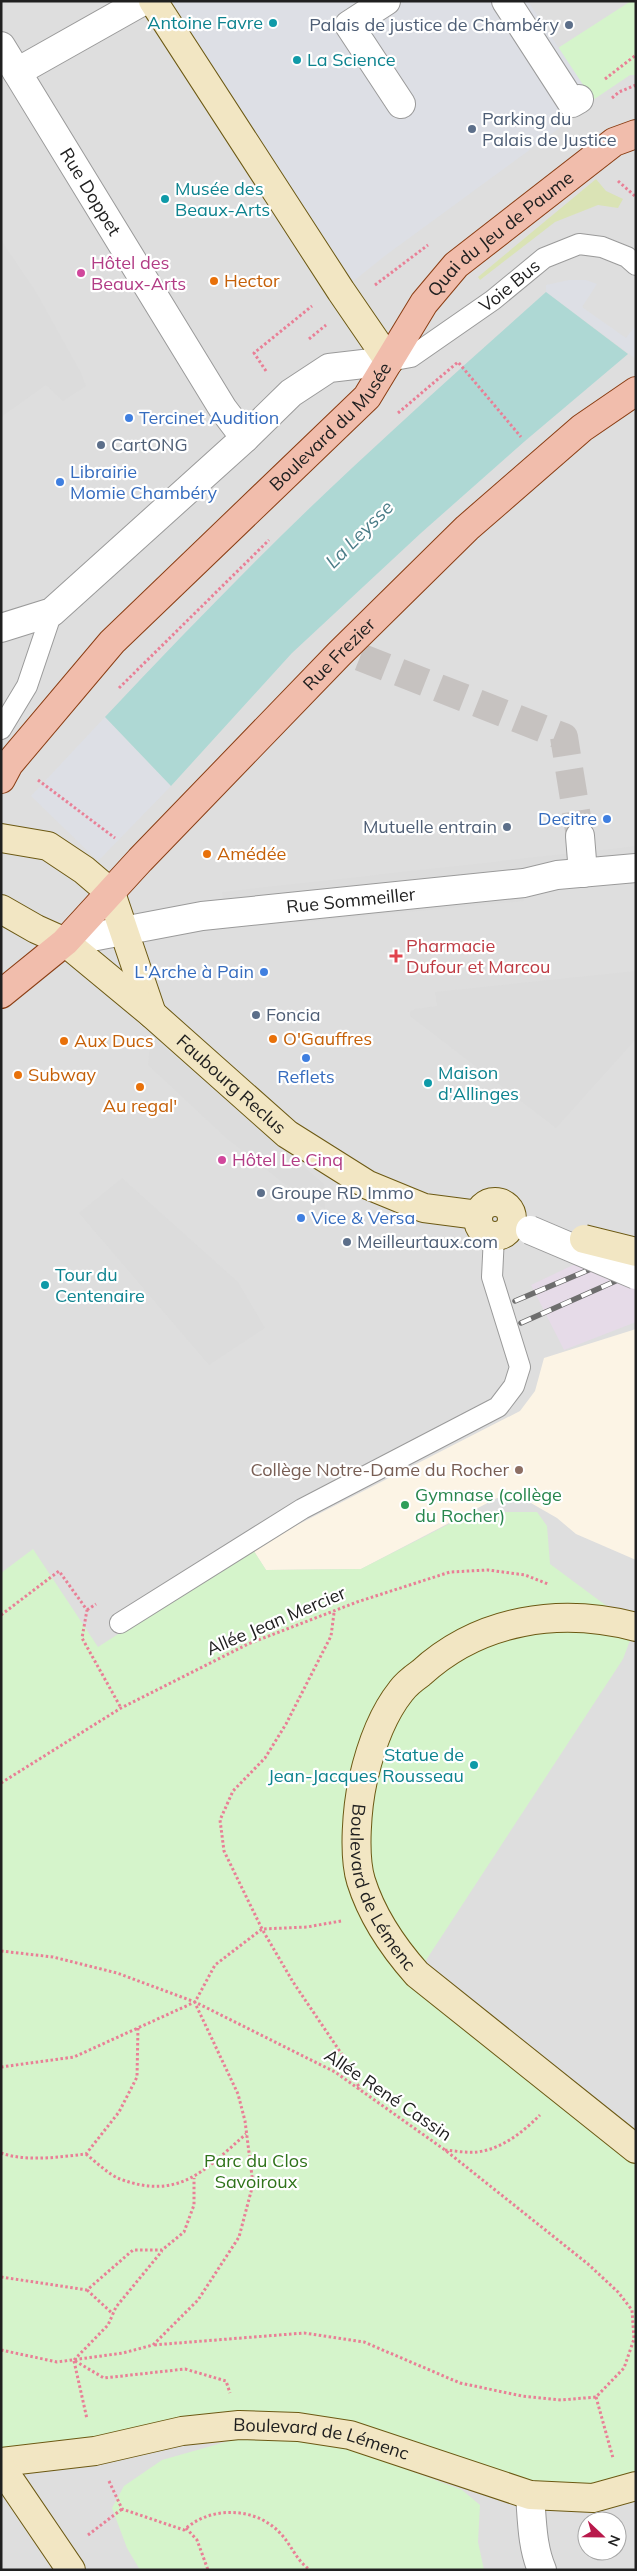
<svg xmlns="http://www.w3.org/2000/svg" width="637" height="2571" font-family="Mulish,sans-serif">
<rect width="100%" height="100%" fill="#f0ebe8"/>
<!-- residential -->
<path fill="#dedede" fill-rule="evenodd" d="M1 1H636V2570H1ZM587 2521H617V2551H587Z"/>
<!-- industrial -->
<path fill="#e6dbe8" d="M636 1235V1322L564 1350 531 1285Z"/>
<!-- education -->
<path fill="#fcf4e5" d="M636 1329V1560L576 1534 557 1518 524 1499 497 1498 361 1569 266 1570 252 1548 520 1411 535 1391 544 1358Z"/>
<!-- grass -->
<path fill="#dae3b5" d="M596 179 606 191 623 199 618 208 598 205 555 222 480 280 478 277Z"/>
<!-- park -->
<path fill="#d5f4cb" d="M631 1H636V75H630L593 100 558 48Z
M506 1512H537L547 1526 550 1564 635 1627 623 1659 417 1974 636 2149V2486L593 2498 298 2427 1 2462V1573L33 1549 98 1647 252 1548 266 1570 361 1569 467 1515Z
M236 2439H298L340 2445 462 2490 480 2505 478 2542 484 2570H140L127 2548 112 2508 124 2486 162 2460Z"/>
<!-- parking -->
<path fill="#dcdcdc" d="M1 240 36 292 81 373 86 386 63 401 46 385 1 417Z
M636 846V857L223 903 222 892Z
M524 893V901L294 923V915Z
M636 971V1039L556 1128 410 1016V1012L415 1009 437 1006 435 992Z
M151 1036 324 1184 325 1209 282 1182 225 1137 148 1065Z
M122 1178 238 1282 265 1328 209 1365 79 1213Z"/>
<!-- plaza -->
<path fill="#dddfe5" d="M153 1H528L593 100 569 121 386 255 341 291Z
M569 280H586L597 284 582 307 626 338 636 325V359L546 292V285Z
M105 717 171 786 98 861 31 796Z"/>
<!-- water -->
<path fill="#aed8d4" d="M546 292 628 354 525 441 421 533 292 653 171 786 105 717C185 632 266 548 352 468 416 408 481 350 546 292Z"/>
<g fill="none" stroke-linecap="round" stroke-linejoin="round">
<!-- street-tunnel -->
<path stroke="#c6c2c0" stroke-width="28" stroke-dasharray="28 14" stroke-linecap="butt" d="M360 657 564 737 580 836"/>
<!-- lane casing -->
<g stroke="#9a9a9a" stroke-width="22">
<g id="lane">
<path id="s1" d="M389 361 411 357 493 300 544 258 579 244 602 247 627 257 636 265"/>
<path d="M1 729 27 686 52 612"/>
<path d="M120 1623 302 1509 498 1407 514 1386 520 1367 492 1277 494 1236"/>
</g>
</g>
<!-- street casing -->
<g stroke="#9a9a9a" stroke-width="30">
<g id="street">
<path d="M386 1 349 25 401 104"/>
<path d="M506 1 572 103 579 99"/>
<path id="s2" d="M1 46 223 409 245 438"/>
<path d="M17 72 143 1"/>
<path d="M1 628 52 612 245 438 291 393 329 368 389 361"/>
<path d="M580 836 583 873"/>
<path id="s3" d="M65 942 202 916 524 883 557 875 636 868"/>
<path d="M530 2495C532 2520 532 2547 542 2570"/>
</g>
</g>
<!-- secondary casing -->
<g stroke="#6c5913" stroke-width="30">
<g id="secondary">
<path d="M153 1 341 291 389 361"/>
<path d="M1 838 48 846 84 870 111 893 152 1014"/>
<path id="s4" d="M1 909 36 929 65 942 152 1014 287 1134 368 1185 424 1208 478 1215"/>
<circle cx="495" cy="1219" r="17"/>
<path id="s5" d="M636 1627C560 1607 480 1619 421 1673 414 1678 406 1684 401 1691 381 1716 370 1749 363 1780 357 1807 353 1855 361 1881 372 1916 393 1947 417 1974L636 2149"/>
<path id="s6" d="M1 2462 95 2451 182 2431 239 2425 298 2427 350 2435 530 2495 593 2498 636 2486"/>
<path d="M1 2467 71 2570"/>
</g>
</g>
<!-- primary casing -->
<g stroke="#8a3d13" stroke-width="30">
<g id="primary">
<path id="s7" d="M1 779 9 764 112 642 367 397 424 303 456 265 614 142 636 134"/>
<path id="s8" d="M1 994 65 942 140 860 339 654 467 528 582 428 636 391"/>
</g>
</g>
<!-- path -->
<path stroke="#e97f96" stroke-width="3" stroke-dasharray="2.5 2.5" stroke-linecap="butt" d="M605 79 636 55
M612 98 619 92 636 85
M618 181 636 197
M375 285 428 245
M309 339 326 325
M266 371 254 353 312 306
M398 413 458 362 521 437
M119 688 269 540
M38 780 115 838
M87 1610 96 1604
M334 1613 331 1636 286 1724 265 1758 233 1791 220 1820 224 1851 262 1929 293 1982 343 2056 360 2089
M1 1615 59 1571 87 1610 82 1638 121 1708
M1 1783 121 1708 248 1644 357 1602 450 1572 488 1570 525 1575 548 1584
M1 1951 53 1957 117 1973 195 2002 335 2072 445 2150 588 2264 618 2292 632 2310 634 2339 624 2368 596 2397 561 2400 522 2396 460 2383 364 2342 304 2333 153 2345
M1 2067 74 2057 195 2002 215 1965 262 1929 307 1927 341 1921
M445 2150C455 2151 467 2153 477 2152 502 2149 523 2132 540 2115
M1 2153C27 2162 59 2157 86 2154L119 2112 137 2077 138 2027
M86 2154C96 2162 108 2174 120 2179 179 2201 205 2170 246 2134
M1 2277 87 2290 133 2250H162L184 2232 194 2205V2178
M87 2290 113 2314
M1 2350 57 2362 123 2353 153 2345 198 2300 239 2237 253 2184 245 2121 238 2094 195 2003
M74 2360 108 2325 116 2307 162 2251
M74 2361 87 2419
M75 2361 104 2378 185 2369 226 2381 230 2393
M596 2397 613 2458
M109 2481 122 2509 184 2530C211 2505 257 2507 281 2534 292 2546 296 2560 310 2570
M186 2528 197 2540 208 2570
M88 2535 122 2509"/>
<!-- lane -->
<use href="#lane" stroke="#fff" stroke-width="20"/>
<!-- street -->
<use href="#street" stroke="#fff" stroke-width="28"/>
<!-- secondary -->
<use href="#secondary" stroke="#f2e6c3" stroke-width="28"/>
<!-- primary -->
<use href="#primary" stroke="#f1bdac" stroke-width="28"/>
<!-- rail casing -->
<g stroke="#6e6e6e" stroke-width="5.5">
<path id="rail" d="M515 1301 636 1250
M521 1323 636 1272"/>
</g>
<!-- rail -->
<use href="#rail" stroke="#fff" stroke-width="4" stroke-dasharray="11" stroke-linecap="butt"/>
<!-- street-bridge casing -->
<g stroke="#9a9a9a" stroke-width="30" stroke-linecap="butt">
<path id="street-bridge" d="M530 1230 636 1275"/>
</g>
<!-- secondary-bridge casing -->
<g stroke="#6c5913" stroke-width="30" stroke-linecap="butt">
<path id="secondary-bridge" d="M584 1239 636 1252"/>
</g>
<!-- street-bridge -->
<use href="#street-bridge" stroke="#fff" stroke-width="28"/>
<!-- secondary-bridge -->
<use href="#secondary-bridge" stroke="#f2e6c3" stroke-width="28"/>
</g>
<!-- markers -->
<g fill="#0f9aa8" stroke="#fff" stroke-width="2">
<circle cx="273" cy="23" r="5"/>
<circle cx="297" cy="60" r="5"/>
<circle cx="165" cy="199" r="5"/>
<circle cx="428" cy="1083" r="5"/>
<circle cx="45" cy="1285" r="5"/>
<circle cx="474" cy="1765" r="5"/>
</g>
<g fill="#5c6f8a" stroke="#fff" stroke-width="2">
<circle cx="569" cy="25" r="5"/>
<circle cx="472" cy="129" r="5"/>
<circle cx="101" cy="445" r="5"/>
<circle cx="507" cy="827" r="5"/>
<circle cx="256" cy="1015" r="5"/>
<circle cx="261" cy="1193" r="5"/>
<circle cx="347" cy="1242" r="5"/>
</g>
<g fill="#d1479c" stroke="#fff" stroke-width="2">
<circle cx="81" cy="273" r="5"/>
<circle cx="222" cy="1160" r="5"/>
</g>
<g fill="#e8710a" stroke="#fff" stroke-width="2">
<circle cx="214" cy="281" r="5"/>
<circle cx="207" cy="854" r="5"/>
<circle cx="273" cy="1039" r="5"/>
<circle cx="64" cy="1041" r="5"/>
<circle cx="18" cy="1075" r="5"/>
<circle cx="140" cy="1087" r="5"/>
</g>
<g fill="#3f7fe0" stroke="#fff" stroke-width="2">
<circle cx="129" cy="418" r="5"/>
<circle cx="60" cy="482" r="5"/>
<circle cx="607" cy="819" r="5"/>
<circle cx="264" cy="972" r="5"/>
<circle cx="306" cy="1058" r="5"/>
<circle cx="301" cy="1218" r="5"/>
</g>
<path fill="#e0444e" stroke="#fff" stroke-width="2" d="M393.5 948.5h5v5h5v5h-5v5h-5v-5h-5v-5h5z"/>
<circle fill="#8d6e63" stroke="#fff" stroke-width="2" cx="519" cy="1470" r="5"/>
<circle fill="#2e9e5b" stroke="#fff" stroke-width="2" cx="405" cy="1505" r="5"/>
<g text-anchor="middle" stroke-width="4.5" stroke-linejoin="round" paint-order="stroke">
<!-- culture labels -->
<g font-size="18" fill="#0d838f" stroke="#fff" text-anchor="start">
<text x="263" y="29" text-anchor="end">Antoine Favre</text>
<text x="307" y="66">La Science</text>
<text x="175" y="195">Musée des<tspan x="175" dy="21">Beaux-Arts</tspan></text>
<text x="438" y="1079">Maison<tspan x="438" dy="21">d'Allinges</tspan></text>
<text x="55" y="1281">Tour du<tspan x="55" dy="21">Centenaire</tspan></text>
<text x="464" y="1761" text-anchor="end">Statue de<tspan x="464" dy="21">Jean-Jacques Rousseau</tspan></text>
</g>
<!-- service labels -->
<g font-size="18" fill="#4e5e75" stroke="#fff" text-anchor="start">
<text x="559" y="31" text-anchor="end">Palais de justice de Chambéry</text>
<text x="482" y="125">Parking du<tspan x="482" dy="21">Palais de Justice</tspan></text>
<text x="111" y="451">CartONG</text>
<text x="497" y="833" text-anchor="end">Mutuelle entrain</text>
<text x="266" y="1021">Foncia</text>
<text x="271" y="1199">Groupe RD Immo</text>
<text x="357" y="1248">Meilleurtaux.com</text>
</g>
<!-- street labels -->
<g font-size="18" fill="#202020" stroke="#fff">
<text dy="6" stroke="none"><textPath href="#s2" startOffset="171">Rue Doppet</textPath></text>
<text dy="6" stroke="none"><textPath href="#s7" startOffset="744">Quai du Jeu de Paume</textPath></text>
<text dy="6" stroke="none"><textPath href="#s1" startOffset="144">Voie Bus</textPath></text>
<text dy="6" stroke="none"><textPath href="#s7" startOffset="484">Boulevard du Musée</textPath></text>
<text dy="6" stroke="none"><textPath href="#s8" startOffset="480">Rue Frezier</textPath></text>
<text dy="6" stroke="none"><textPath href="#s3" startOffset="289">Rue Sommeiller</textPath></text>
<text dy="6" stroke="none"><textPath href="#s4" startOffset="291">Faubourg Reclus</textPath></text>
<text transform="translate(276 1621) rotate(-23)" y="6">Allée Jean Mercier</text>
<text dy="6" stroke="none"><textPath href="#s5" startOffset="468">Boulevard de Lémenc</textPath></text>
<text transform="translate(388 2095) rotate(34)" y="6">Allée René Cassin</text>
<text dy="6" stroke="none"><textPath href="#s6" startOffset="325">Boulevard de Lémenc</textPath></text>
</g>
<!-- hotel labels -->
<g font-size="18" fill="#b23c85" stroke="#fff" text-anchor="start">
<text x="91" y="269">Hôtel des<tspan x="91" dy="21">Beaux-Arts</tspan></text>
<text x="232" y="1166">Hôtel Le Cinq</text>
</g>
<!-- food labels -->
<g font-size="18" fill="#c56008" stroke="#fff" text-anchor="start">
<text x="224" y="287">Hector</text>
<text x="217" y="860">Amédée</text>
<text x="283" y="1045">O'Gauffres</text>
<text x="74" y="1047">Aux Ducs</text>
<text x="28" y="1081">Subway</text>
<text x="140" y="1112" text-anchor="middle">Au regal'</text>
</g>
<!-- shop labels -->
<g font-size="18" fill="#366cbe" stroke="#fff" text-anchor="start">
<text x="139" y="424">Tercinet Audition</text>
<text x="70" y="478">Librairie<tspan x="70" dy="21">Momie Chambéry</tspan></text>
<text x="597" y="825" text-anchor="end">Decitre</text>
<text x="254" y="978" text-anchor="end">L'Arche à Pain</text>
<text x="306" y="1083" text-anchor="middle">Reflets</text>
<text x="311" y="1224">Vice &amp; Versa</text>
</g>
<!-- health labels -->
<g font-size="18" fill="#be3a42" stroke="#fff" text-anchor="start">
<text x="406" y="952">Pharmacie<tspan x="406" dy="21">Dufour et Marcou</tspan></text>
</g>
<!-- education labels -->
<g font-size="18" fill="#785e54" stroke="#fff" text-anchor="end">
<text x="509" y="1476">Collège Notre-Dame du Rocher</text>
</g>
<!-- leisure labels -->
<g font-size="18" fill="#27864d" stroke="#fff" text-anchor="start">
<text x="415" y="1501">Gymnase (collège<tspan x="415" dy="21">du Rocher)</tspan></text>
</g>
<!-- park labels -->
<g font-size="18" fill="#2f731a" stroke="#fff">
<text x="256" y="2167">Parc du Clos<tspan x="256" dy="21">Savoiroux</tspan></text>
</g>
<!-- water labels -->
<g font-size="19" font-style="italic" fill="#4a7c87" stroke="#fff">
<text transform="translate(359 534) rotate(-45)" y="7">La Leysse</text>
</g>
</g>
<!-- border -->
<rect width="637" height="2571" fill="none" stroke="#202020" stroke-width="5"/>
<!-- north arrow -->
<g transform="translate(602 2536) rotate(112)"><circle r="24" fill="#ffffff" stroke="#a6a6a6"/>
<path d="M0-4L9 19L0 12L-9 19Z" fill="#b8194b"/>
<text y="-8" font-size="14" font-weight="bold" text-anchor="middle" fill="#202020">N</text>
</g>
</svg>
